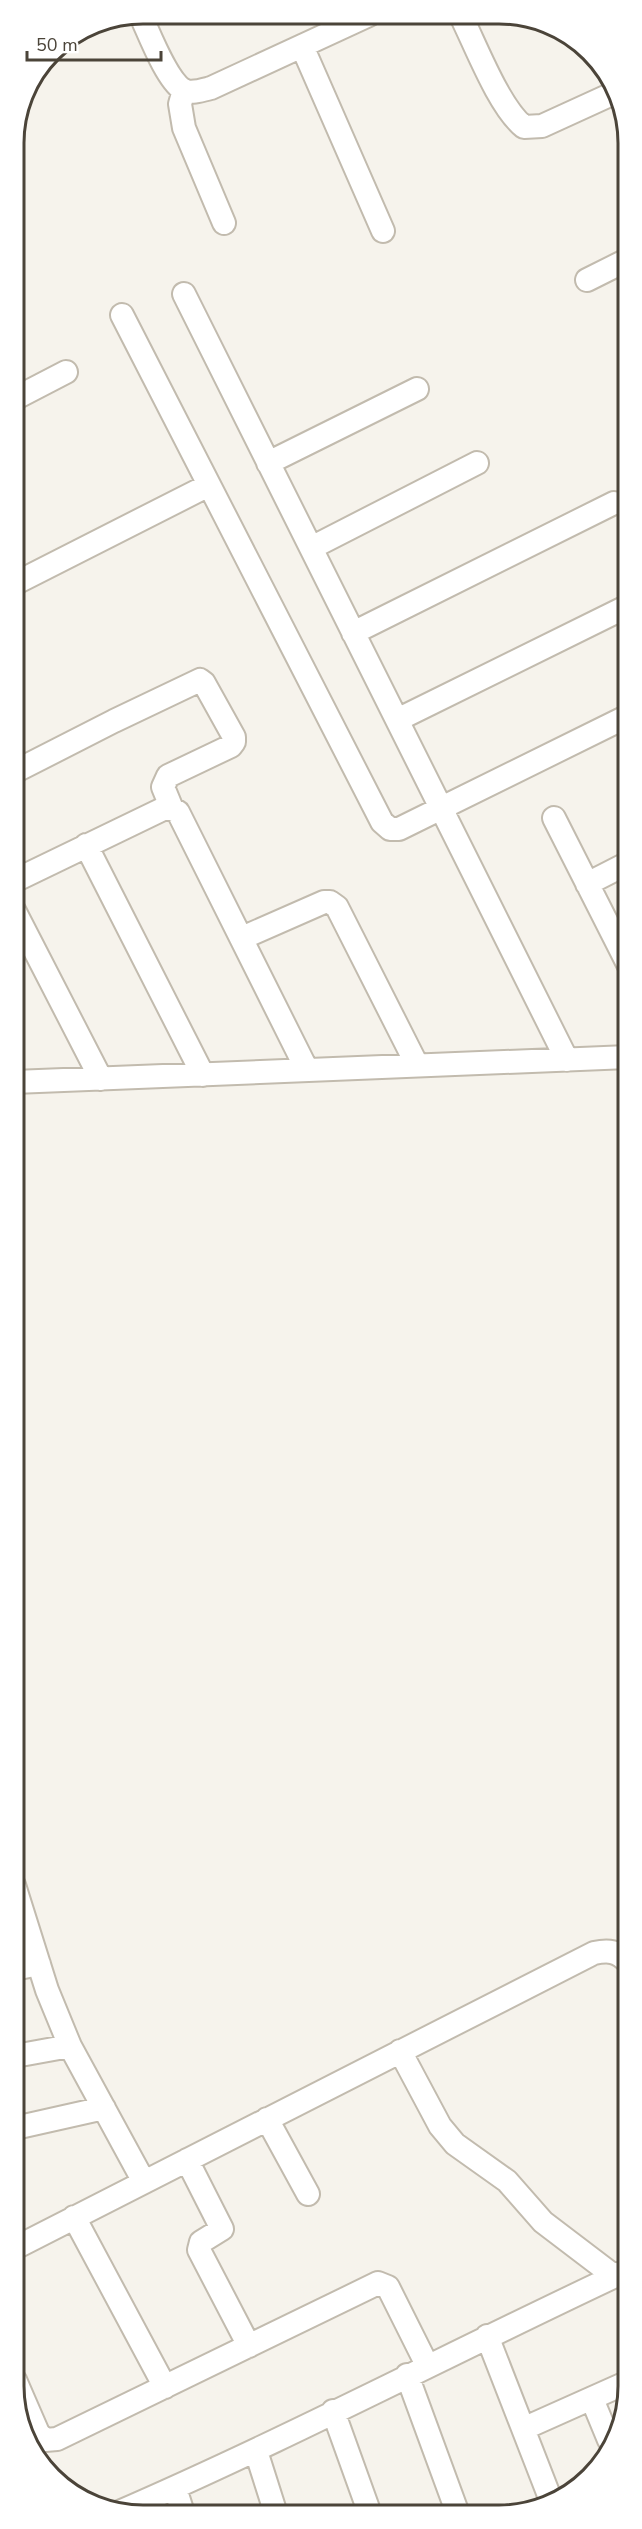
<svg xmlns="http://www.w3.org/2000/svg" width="642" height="2529" font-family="'Nunito Sans',sans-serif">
<rect width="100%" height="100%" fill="#f6f3ec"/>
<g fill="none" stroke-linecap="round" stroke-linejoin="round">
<!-- minor casing -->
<g stroke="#c2bbae" stroke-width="26">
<path id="minor" d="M140 14C149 33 166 79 183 90 191 94 203 90 211 88L369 15
M461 16C476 46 499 107 524 127L542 126 612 94
M302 46 383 231
M184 90 180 104 184 128 224 223
M587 280 627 260
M184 294 567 1060
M122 315 382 822 390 829H399L628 716
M14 399 66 372
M268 463 417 389
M311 548 477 463
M14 584 209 485
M353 633 614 503
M397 720 628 606
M14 772 114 721 200 680 204 683 234 737V742L231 746 168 776 163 787 172 809
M554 818 628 964
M86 845 203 1075
M14 881 163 809H172L178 812 307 1070
M587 884 628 863
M14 910 101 1079
M242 938 324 902H330L337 907 417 1065
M14 1082 628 1057
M14 1885 47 1990 70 2046 144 2182
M14 1969 39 1964
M400 2051 440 2126 455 2144 507 2181 543 2222 614 2276
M15 2056 70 2046
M267 2119 308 2194
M15 2128 104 2108
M187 2160 222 2229 201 2242 199 2250 249 2346
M74 2217 165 2387
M15 2248 594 1953C609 1950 617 1951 628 1962
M487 2336 552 2503
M407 2375 458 2514
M15 2380 38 2433 45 2440 57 2439 378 2283 388 2287 427 2365
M592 2399 609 2440
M333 2411 370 2514
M525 2428 628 2382
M256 2451 276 2514
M175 2488 183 2513
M117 2513C290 2438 457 2350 628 2270"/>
</g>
<!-- minor -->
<use href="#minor" stroke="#fff" stroke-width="22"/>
</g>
<!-- crop -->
<path d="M0 0H642V2529H0ZM143 24H499A119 119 0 0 1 618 143V2386A119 119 0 0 1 499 2505H143A119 119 0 0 1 24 2386V143A119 119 0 0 1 143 24Z" fill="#fff" fill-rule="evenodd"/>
<path fill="none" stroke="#4b4439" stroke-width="3" d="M143 24H499A119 119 0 0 1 618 143V2386A119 119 0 0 1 499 2505H143A119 119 0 0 1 24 2386V143A119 119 0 0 1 143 24Z"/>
<!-- scale -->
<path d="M27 51v9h134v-9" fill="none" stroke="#4b4439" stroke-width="3"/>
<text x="36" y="51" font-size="18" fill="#4b4439" stroke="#ffffff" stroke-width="4.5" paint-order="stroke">50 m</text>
</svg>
